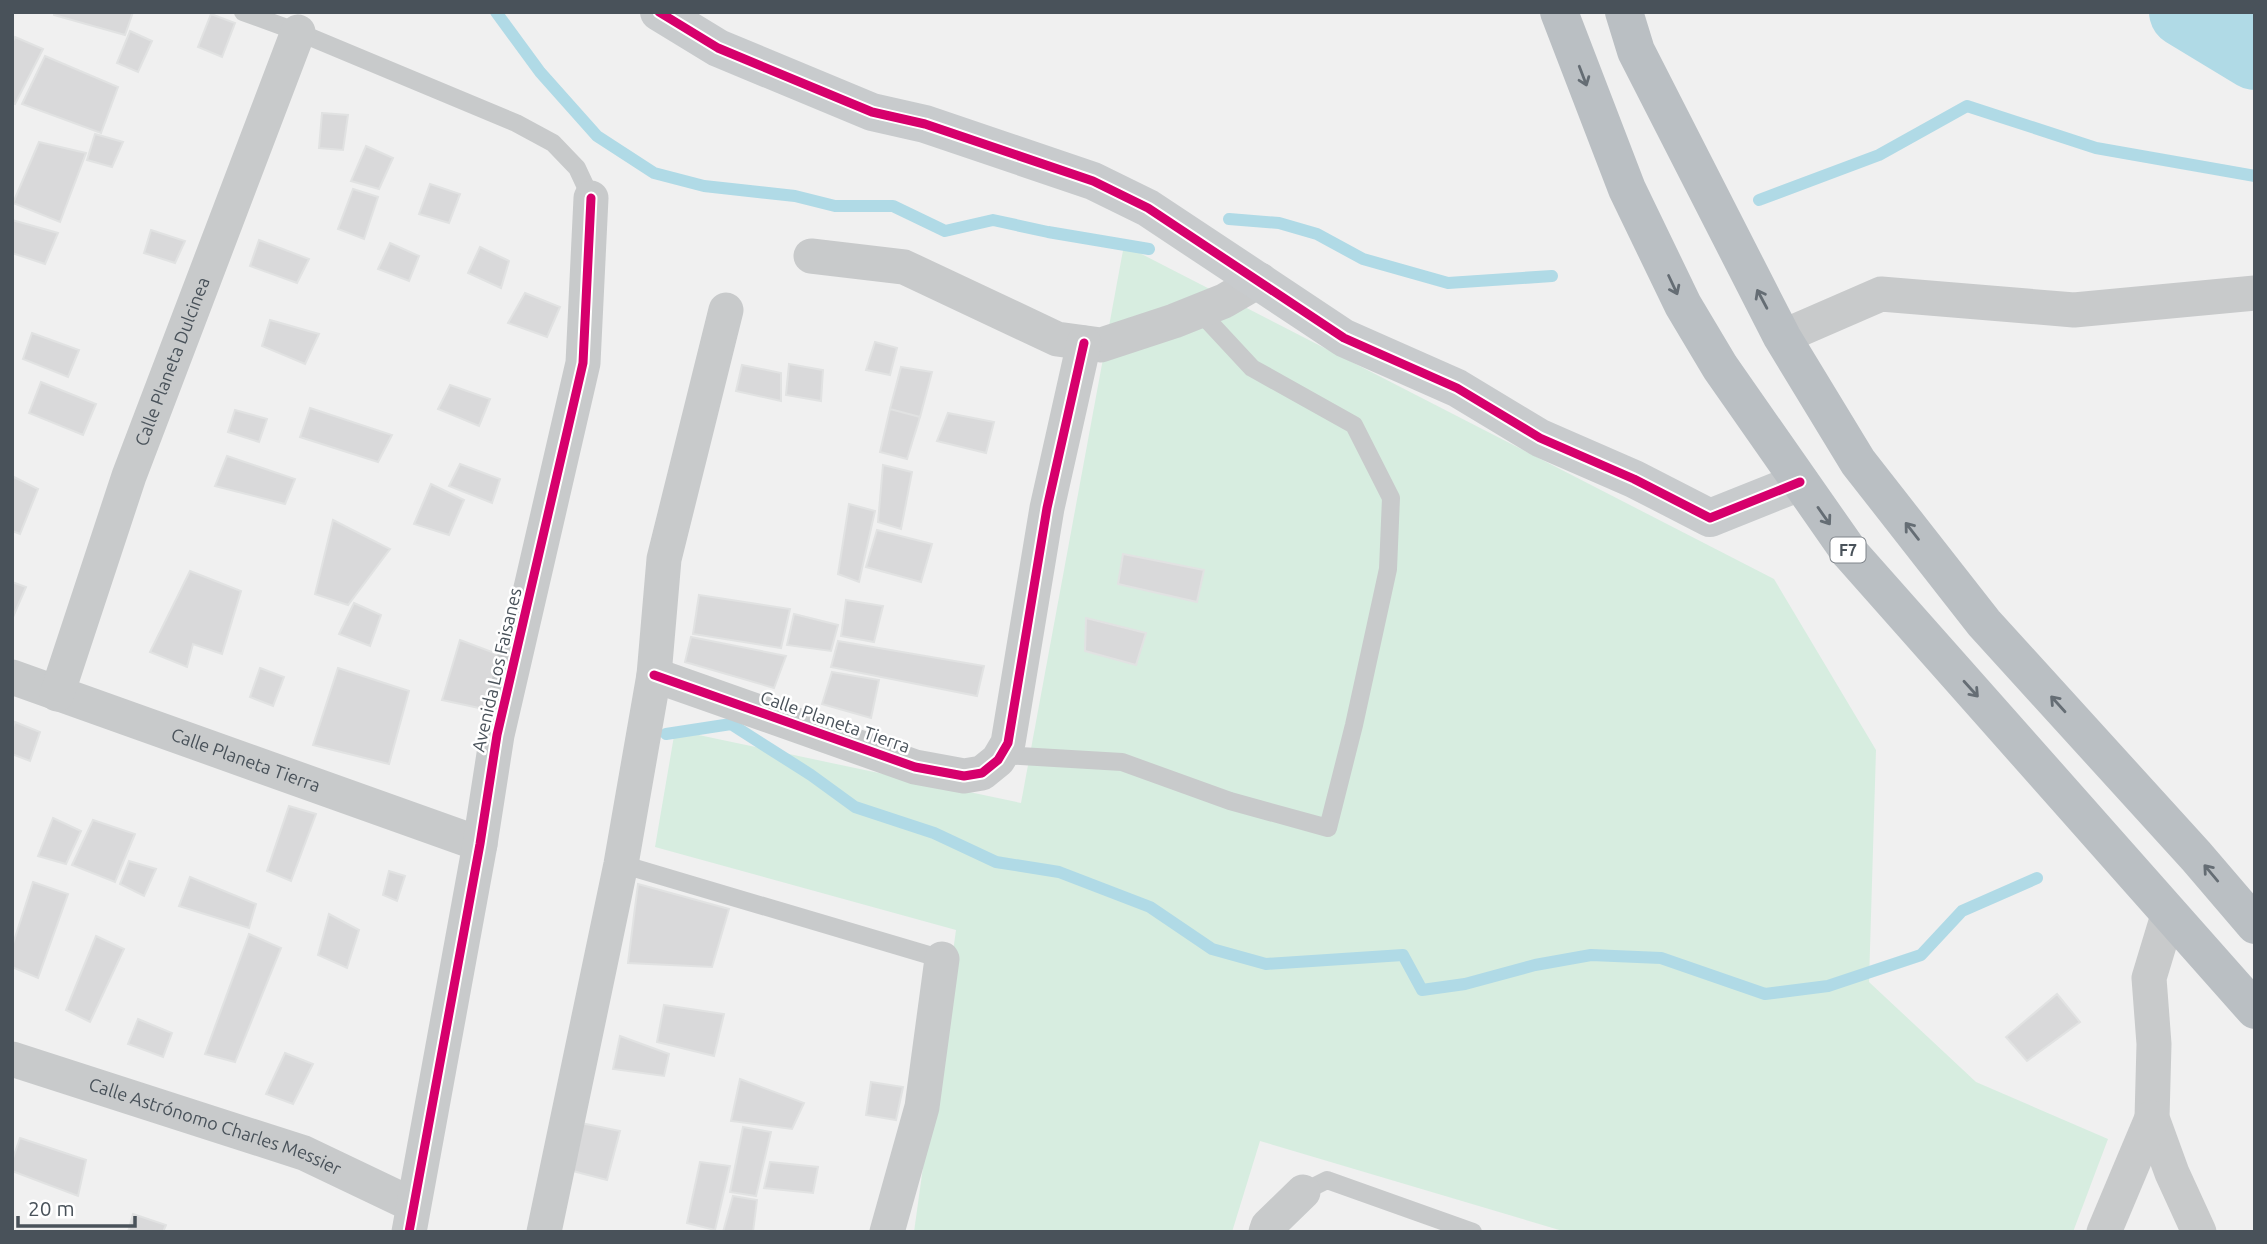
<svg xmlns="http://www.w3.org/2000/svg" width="2267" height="1244" font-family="Ubuntu,sans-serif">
<rect width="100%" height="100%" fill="#f0f0f0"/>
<!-- green -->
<path fill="#d7ede0" d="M1124 245 1774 579 1876 750 1869 982 1976 1082 2108 1139 2073 1232H1566L1260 1141 1232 1232H914L956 930 655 847 675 730 1021 803Z"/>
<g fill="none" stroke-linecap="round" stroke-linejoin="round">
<!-- stream -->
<path stroke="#b0dae6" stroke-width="12" d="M496 12 540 72 597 136 654 173 704 186 795 196 835 206H893L945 231 993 220 1048 232 1149 249
M1759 200 1879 155 1967 106 2096 148 2255 176
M1229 219 1279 223 1317 234 1363 259 1448 283 1552 276
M666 734 731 724 811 775 855 807 934 833 996 862 1059 872 1150 907 1212 949 1266 964 1403 955 1422 990 1465 984 1535 965 1591 955 1661 958 1765 994 1828 986 1921 955 1962 911 2037 878"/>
<!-- river -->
<path stroke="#b0dae6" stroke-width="70" d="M2184 12 2255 55"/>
</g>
<!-- building -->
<path fill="#d9d9da" stroke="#e1e2e2" stroke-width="2" d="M54 12H133L125 35 54 15Z
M211 14 235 23 222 57 198 47Z
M130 31 152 41 138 72 117 63Z
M15 37 43 49 15 104 12 103V43Z
M45 56 118 87 101 133 22 104Z
M322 113 348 115 343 150 319 148Z
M95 134 123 142 112 167 87 160Z
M39 142 86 153 60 222 13 203Z
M366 146 393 158 379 189 351 181Z
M430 184 460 194 449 223 419 214Z
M353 189 378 197 364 239 338 229Z
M12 220 58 233 45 264 12 253Z
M151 230 185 241 175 263 144 253Z
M259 240 309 259 297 283 250 266Z
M390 243 419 256 409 281 378 269Z
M480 247 509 261 501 288 468 273Z
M525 293 560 307 547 337 508 323Z
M270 320 319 334 305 364 262 346Z
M32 333 79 350 68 377 23 359Z
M875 342 897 348 890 375 866 370Z
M789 364 823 370 821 401 786 395Z
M742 365 781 373V401L736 391Z
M901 367 932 372 920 417 890 409Z
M41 382 96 404 83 435 29 413Z
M450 385 490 399 479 426 438 409Z
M310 408 392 435 378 462 300 437Z
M890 409 920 417 907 459 880 452Z
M235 410 267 419 259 442 228 432Z
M948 413 994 422 986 453 937 441Z
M227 456 295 479 285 504 215 486Z
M460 464 500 479 492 503 449 486Z
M883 465 912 472 901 529 878 522Z
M12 476 38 489 20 534 12 531Z
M431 484 464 500 449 535 414 524Z
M849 504 875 511 859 582 838 574Z
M333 520 390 549 348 605 315 594Z
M877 530 932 544 921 582 866 567Z
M1123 554 1204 570 1197 602 1118 584Z
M190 571 241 591 222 654 193 644 187 667 150 652Z
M12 582 26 587 13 617H12Z
M699 595 790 609 781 648 693 634Z
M846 600 883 606 874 642 841 636Z
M354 603 381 615 370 646 339 634Z
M794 614 838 625 831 651 787 645Z
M1086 618 1146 633 1136 665 1085 651Z
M691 637 786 656 774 688 685 662Z
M460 640 508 658 493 711 442 700Z
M838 641 984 666 977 696 831 667Z
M260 668 284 677 273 706 250 697Z
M338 668 409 691 389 764 313 745Z
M832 672 879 680 871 718 822 704Z
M15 722 40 732 30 761 12 754V730Z
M289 806 316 814 291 881 267 871Z
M53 818 81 831 66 864 38 856Z
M93 820 135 834 115 882 72 865Z
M129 861 156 869 144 896 120 884Z
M389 871 405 876 397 901 383 895Z
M190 877 256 904 249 928 179 906Z
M33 882 68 894 38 978 12 967V947Z
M638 884 729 909 712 967 628 963Z
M329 914 359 930 347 968 318 955Z
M249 934 281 948 235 1062 205 1054Z
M96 936 124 949 90 1022 66 1010Z
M2057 994 2080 1022 2027 1061 2006 1037Z
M664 1005 724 1014 714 1056 657 1042Z
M138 1019 172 1033 163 1057 128 1044Z
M620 1036 669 1054 664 1076 613 1069Z
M285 1053 313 1064 293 1104 266 1094Z
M740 1079 804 1103 792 1129 731 1121Z
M871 1082 903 1087 896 1120 866 1115Z
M581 1123 620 1131 607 1180 569 1170Z
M743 1127 771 1132 756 1196 730 1192Z
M20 1138 86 1160 78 1196 12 1171V1161Z
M700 1162 730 1166 715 1230 687 1223Z
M770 1162 818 1167 813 1193 764 1188Z
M733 1196 757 1200 753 1232H723Z
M133 1214 166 1225 163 1232H128Z"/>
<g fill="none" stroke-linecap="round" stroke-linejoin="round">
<!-- lane -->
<path stroke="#c8cacb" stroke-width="18" d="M243 12 298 32 516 123 553 143 577 168 591 198
M1002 755 1122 762 1230 801 1328 828 1354 725 1388 569 1391 498 1354 425 1252 368 1199 311
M621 864 942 959
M1303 1192 1327 1180 1473 1232"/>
<!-- street -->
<g stroke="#c8cacb" stroke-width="35">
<path d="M811 256 904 267 1057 339 1101 345 1174 321 1224 301 1260 280"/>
<path d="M1782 337 1881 294 2074 310 2255 293"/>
<path d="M654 675 915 767 964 776 982 773 998 760 1008 743 1047 508 1084 343"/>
<path id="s1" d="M12 677 480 844"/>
<path id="s2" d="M57 694 129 476 298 32"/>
<path d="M2169 912 2149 978 2154 1044 2152 1118 2172 1173 2199 1232"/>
<path id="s3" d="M12 1059 304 1153 413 1205"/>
<path d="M409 1232 480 844 497 735 583 363 591 198"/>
<path d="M544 1232 621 864 654 675 664 559 726 310"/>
<path d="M887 1232 922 1107 942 959"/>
<path d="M1266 1232 1268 1226 1303 1192"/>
<path d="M2104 1232 2152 1118"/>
</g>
<!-- secondary -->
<path stroke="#c8cbcd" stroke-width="38" d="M659 12 718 48 872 112 925 124 1093 181 1148 208 1344 338 1457 388 1540 438 1634 479 1710 518 1800 482"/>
<!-- highway -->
<path stroke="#babfc3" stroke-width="38" d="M1559 12 1627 189 1683 305 1720 367 1850 553 2255 1010
M1624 12 1636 51 1782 337 1858 462 1984 623 2196 856 2255 925"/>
<!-- cycleway casing -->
<g stroke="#fff" stroke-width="13">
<path id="cycleway" d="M659 12 718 48 872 112 925 124 1093 181 1148 208 1344 338 1457 388 1540 438 1634 479 1710 518 1800 482
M654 675 915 767 964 776 982 773 998 760 1008 743 1047 508 1084 343
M409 1232 480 844 497 735 583 363 591 198"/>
</g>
<!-- cycleway -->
<use href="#cycleway" stroke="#d6006c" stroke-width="9"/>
</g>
<!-- one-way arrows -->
<defs><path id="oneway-shaft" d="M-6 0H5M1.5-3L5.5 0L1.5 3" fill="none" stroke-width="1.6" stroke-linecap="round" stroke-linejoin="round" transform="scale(1.75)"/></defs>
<g stroke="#656d74">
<use href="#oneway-shaft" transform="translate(1583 76) rotate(69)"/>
<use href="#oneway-shaft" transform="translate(1673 285) rotate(65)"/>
<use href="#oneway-shaft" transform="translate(1762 299) rotate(-118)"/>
<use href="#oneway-shaft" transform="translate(1824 516) rotate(55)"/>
<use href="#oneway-shaft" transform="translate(1912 531) rotate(-128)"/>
<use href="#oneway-shaft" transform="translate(1971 689) rotate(48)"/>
<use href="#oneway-shaft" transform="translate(2058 704) rotate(-132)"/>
<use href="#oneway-shaft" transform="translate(2211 873) rotate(-130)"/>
</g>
<g text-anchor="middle" stroke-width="5" stroke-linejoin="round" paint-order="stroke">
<!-- shield labels -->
<rect fill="#fff" stroke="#80868c" stroke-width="2" x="1830.5" y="537.5" width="35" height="25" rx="5"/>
<g font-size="16" font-weight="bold" fill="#49525a">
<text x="1848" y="556">F7</text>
</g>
<!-- street labels -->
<g font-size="18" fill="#49525a" stroke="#fff">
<text dy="6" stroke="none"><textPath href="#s2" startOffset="352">Calle Planeta Dulcinea</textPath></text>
<text transform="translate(497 670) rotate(-77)" y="6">Avenida Los Faisanes</text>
<text transform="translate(835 722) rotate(19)" y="6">Calle Planeta Tierra</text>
<text dy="6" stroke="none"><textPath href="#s1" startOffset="248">Calle Planeta Tierra</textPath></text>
<text dy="6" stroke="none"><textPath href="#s3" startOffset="214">Calle Astrónomo Charles Messier</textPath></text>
</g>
</g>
<!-- border -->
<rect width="2267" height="1244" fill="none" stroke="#49525a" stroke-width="28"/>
<!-- scale -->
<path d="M18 1216v10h117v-10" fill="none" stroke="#49525a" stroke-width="3.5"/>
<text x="28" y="1216" font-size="21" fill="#49525a" stroke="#ffffff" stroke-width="5" paint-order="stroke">20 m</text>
</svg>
